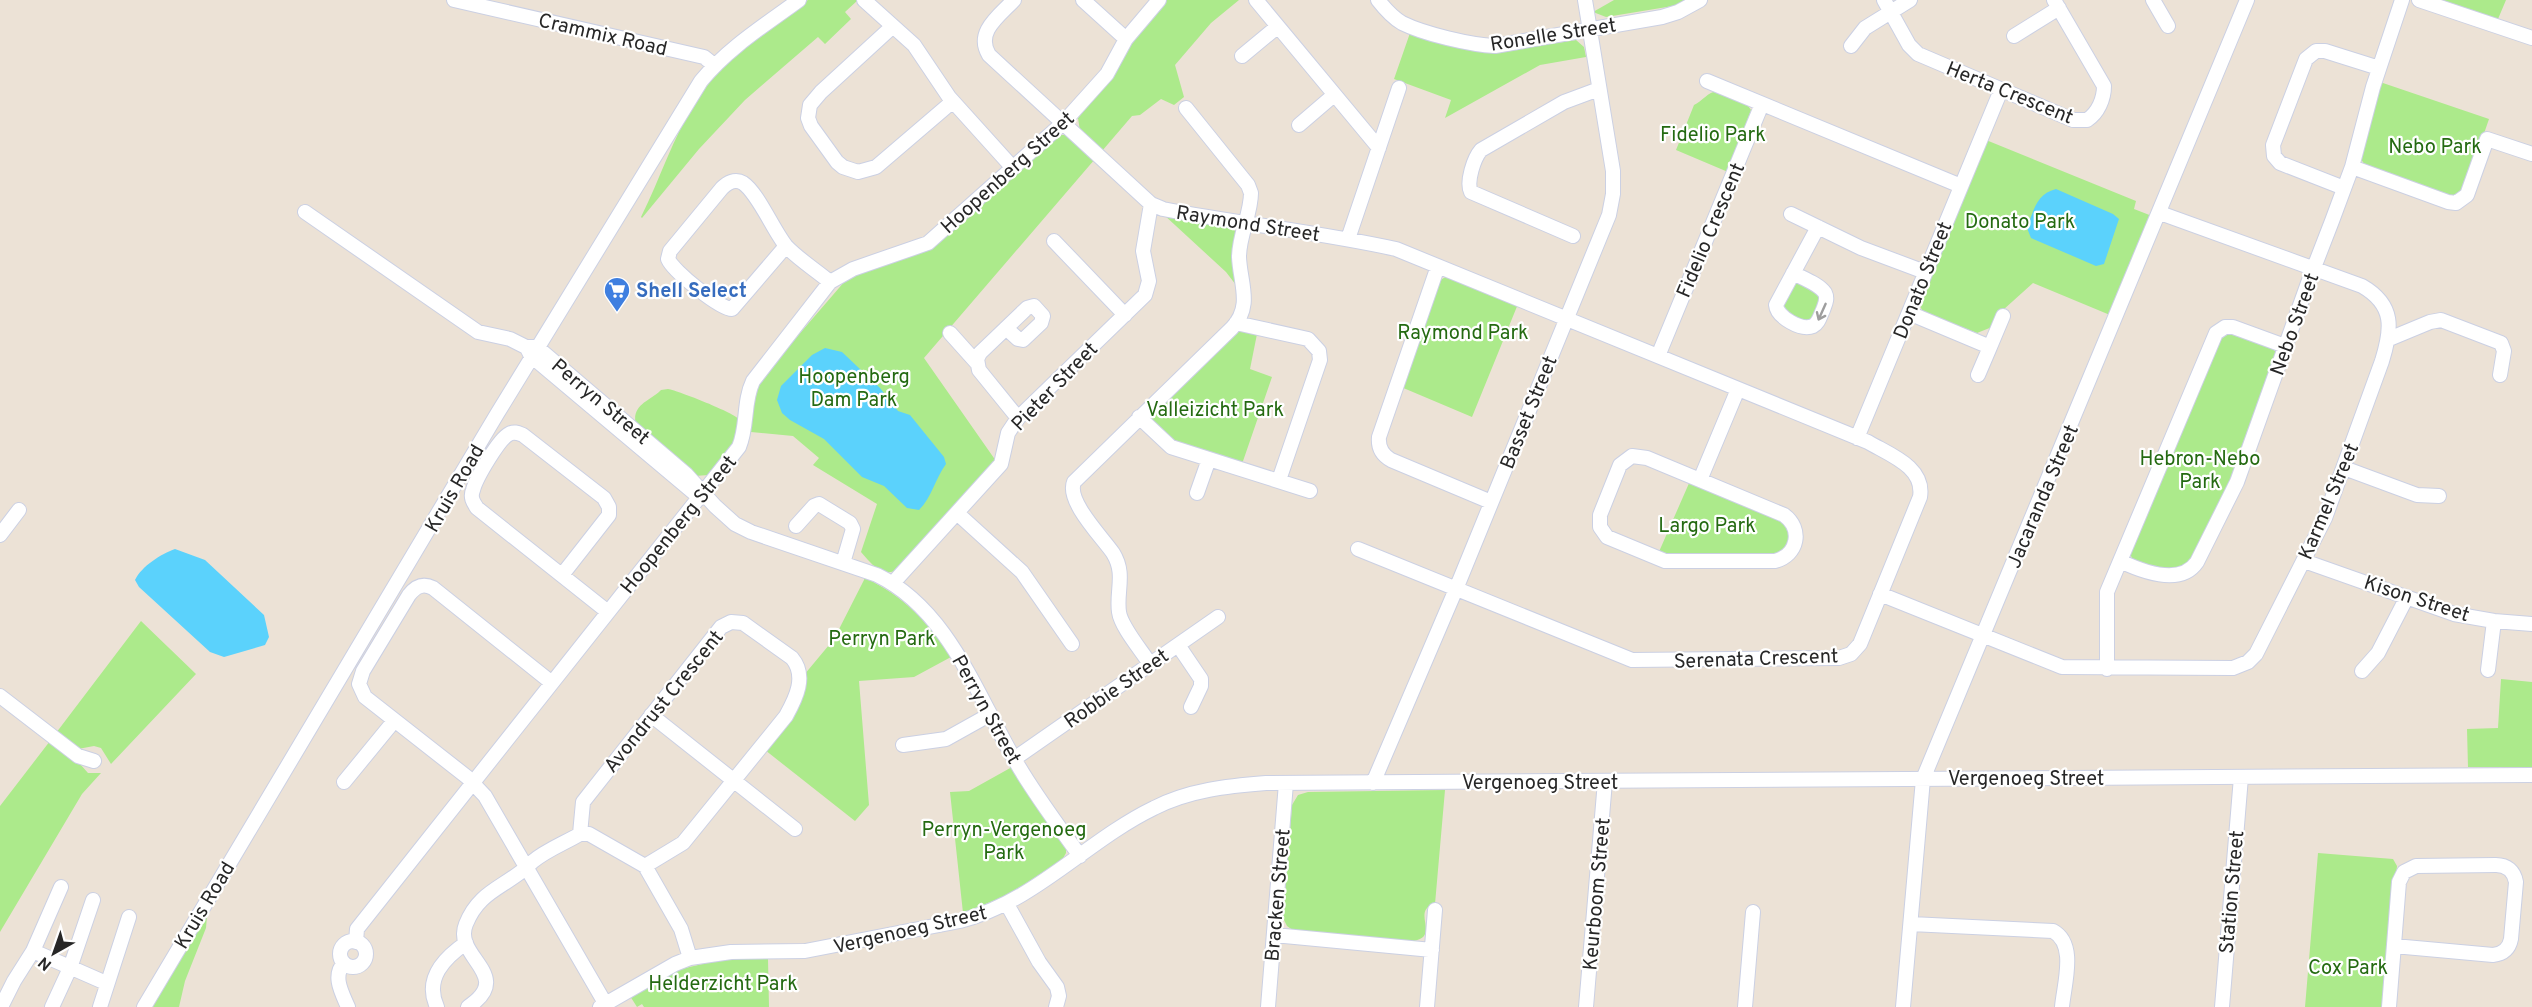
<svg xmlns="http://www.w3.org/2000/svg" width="2532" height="1007" font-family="Overpass,sans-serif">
<rect width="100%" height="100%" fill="#ece2d6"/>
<!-- green -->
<path fill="#acea8b" d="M808 0H858L845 12 851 19 825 44 818 37 745 100 699 149 642 218 641 217C660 179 673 137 696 101 724 58 768 30 808 0Z
M1166 0H1239L1211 23 1175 65 1184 97 1174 105 1161 99 1140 115 1132 116 1102 151 1080 131 1078 118 1108 83 1129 44Z
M1614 0H1688L1673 6 1606 17 1593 12Z
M2442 0H2506L2498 19Z
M1410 33 1505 51 1576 40 1584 47 1586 57 1540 65 1445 118 1451 100 1394 79Z
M2380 82 2489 119 2464 192 2456 198 2364 164 2360 157Z
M1718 91 1746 103 1751 110 1728 172 1676 150 1694 105C1703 101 1707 92 1718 91Z
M1060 135H1067L1095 159 924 358 996 461 897 570C881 578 871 563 861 552L877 504 813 465 819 458 793 436 751 432 754 395 758 382 845 281 853 276 912 255Z
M1986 140 2136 201 2134 209 2152 216 2110 315 2033 283 2003 310 2000 309 1992 327 1977 333 1923 312 1919 304Z
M1163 214 1233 228 1237 235 1240 281 1236 285 1226 272Z
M1447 276 1518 304 1472 417 1401 387 1439 281Z
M1796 281 1823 295 1810 323 1781 312 1791 284Z
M1241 331 1257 334 1250 369 1272 377 1242 464 1175 443 1152 420V413L1237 332Z
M2226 332 2273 348 2276 353 2236 472 2194 560 2181 569H2153L2133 561 2130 553 2215 345Z
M668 389C679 391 735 413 740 420L738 440 709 475 694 476 636 426C631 404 649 402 661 390Z
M1690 481 1782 519 1788 524 1790 542 1781 554 1675 558 1658 554Z
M865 578C903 595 929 623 951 657L914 677 859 681 869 805 855 821 765 750 804 675 834 639Z
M141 621 196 674 111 764 101 748 94 746 78 749 56 733Z
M2501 679 2532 682V767H2468L2467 729 2498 728Z
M50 741 80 764 88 773H101L82 794 0 932V806Z
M1012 767 1066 846V853L1062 860 1008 895 963 913 950 792 969 791Z
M1445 790 1435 904C1410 910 1441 936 1414 941L1294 931 1287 926 1283 918 1292 805 1298 795 1308 792Z
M2318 853 2393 859 2397 866 2384 1007H2305Z
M205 915 207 916 206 928 185 981 179 1007H149Z
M724 959H768L769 1007H644L642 1004 637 1007 630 996 681 969Z"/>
<!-- water -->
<path fill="#5bd2fc" d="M2056 189 2113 214 2119 219 2104 264 2096 266 2031 238 2027 228C2034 210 2036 194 2056 189Z
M825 348 842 352 880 388 898 411 910 415 944 457 946 464C935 479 932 497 919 510L907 508 884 486 862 477 824 439 790 420 782 413 777 400 781 386 812 355Z
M175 549 205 560 264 615 269 637 265 645 224 657 210 652 139 587 135 580C142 566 161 554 175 549Z"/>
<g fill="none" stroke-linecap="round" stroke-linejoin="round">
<!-- minor casing -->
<g stroke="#cbd0e3" stroke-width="16">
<path id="minor" d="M454 0 704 57 714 65
M864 0 914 45 949 97 1013 168
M1014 0C999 16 975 32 989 55L1151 204 1163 209C1241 224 1319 232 1396 249L1868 442C1890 455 1925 467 1920 497L1860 644 1851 654 1839 658 1632 660 1358 549
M1083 0 1126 39
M1256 0 1379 148
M1378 0C1385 9 1392 17 1402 23 1424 34 1471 45 1495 46L1662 17 1678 12 1700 0
M1884 0 1909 45 1918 54 2073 120H2087C2098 113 2104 99 2104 86L2054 0
M2153 0 2168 26
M2419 0 2532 38
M893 26 821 92 810 105 808 118 811 126 837 162 843 167 858 172 876 167 952 102
M2014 36 2059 8
M1851 46 1865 28 1910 0
M1242 56 1277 27
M1707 81 1961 186
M1299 125 1334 95
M2352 167 2448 202 2456 203 2467 195 2487 139 2532 154
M2344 188 2280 163 2274 156 2273 145 2306 59 2316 51H2325L2379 68
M305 212 478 332 510 339 526 347H537
M1791 214 1861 248 1925 272
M1573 236 1471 192C1466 182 1474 158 1481 150L1564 102 1599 89
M1348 239 1399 88
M1054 241 1125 315
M786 246 732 309C720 309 673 271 668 259L670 251 722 188C727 183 735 178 743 183 758 193 773 230 786 246 798 259 816 270 830 282
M1438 266 1379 437C1378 447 1382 455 1391 460L1491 502
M1793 273C1802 278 1819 284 1825 293 1828 299 1825 304 1823 310 1820 316 1819 323 1813 326 1801 331 1777 317 1776 305L1818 227
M1909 313 1990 347 1978 375
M1236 323 1308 339 1319 351 1320 360 1279 480
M1006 328 1018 339 1023 340 1041 323 1043 316 1034 306 1027 308 980 353 977 359 979 370 1018 418
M950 333 976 362
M2389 339 2430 322 2441 320 2501 343 2504 351 2500 375
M537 347 686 474 715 506 735 524 751 532 877 575C949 610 977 696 1016 762 1035 795 1058 825 1080 856
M1990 347 2003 316
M527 348 531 356 700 498
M1658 356 1762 104
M1139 417 1171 447 1310 491
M1857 438 2001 90
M1632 456 1647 458 1784 515C1803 529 1798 555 1775 561H1665L1607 537 1600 527V515L1620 465Z
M2344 468 2417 495 2439 496
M1700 480 1738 389
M1197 493 1209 459
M957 513 1022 572 1072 644
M796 526 814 506 819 504 850 523 853 529 843 563
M0 535 19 510
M2120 561C2141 571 2180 587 2197 562L2237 482 2308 283 2332 221 2352 167 2373 87 2402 0
M2304 561 2454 614 2494 621 2532 624
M562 575 609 515V507L604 498 523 435C518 433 514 431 509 434 499 439 476 478 473 490 470 497 473 502 477 508L608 612
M893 583 1001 464 1008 433 1018 418 1145 295 1149 281 1143 251 1151 204
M1880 594 2062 667 2233 668 2248 662 2256 654 2325 518 2382 361C2392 329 2395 305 2362 286L2160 213
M1178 645 1201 679V686L1191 707
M1150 664C1142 651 1121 627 1119 612 1116 591 1126 574 1113 553 1102 537 1066 501 1074 482L1232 328C1253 306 1240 283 1239 257 1239 235 1251 214 1251 193L1248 185 1186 108
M2107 669V592L2216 333 2225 327H2233L2285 346
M2488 670 2494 621
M2362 671 2378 653 2407 597
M552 683 433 588C423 583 416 586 409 595L363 671 359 684 365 697 467 777 485 796 605 1003
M0 696 78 756 94 761
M651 715 795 829
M903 745 946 739 989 715
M1014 759 1218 617
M344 782 394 721
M1373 783 1456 589 1609 215 1613 194V171L1585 0
M580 834 583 802 721 627 731 622 743 623 792 658C807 676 796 698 786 716L683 843 645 866
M1007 904 1039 962 1057 987 1059 996 1056 1007
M1911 924 2053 931C2077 944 2064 984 2062 1007
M1274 935 1432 950
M340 954a13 13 0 1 1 26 0a13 13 0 1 1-26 0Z
M356 942 357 929 739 447C748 426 743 402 753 381L830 282 853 269 928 243 1063 123 1107 74 1126 39 1159 0
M33 951 106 983
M344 963C332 976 342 993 348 1007
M1 1007 14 981 33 951 61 887
M52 1007 70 968 93 900
M100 1007 129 917
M144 1007 497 414 701 81C728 48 765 25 799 0
M437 1007C424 979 444 958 466 943
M468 1007C516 975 452 957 466 924 478 894 499 889 522 871 526 868 529 865 532 862 546 850 565 843 580 834H589L645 866 681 929 690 958
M600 1007 675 964 690 958 731 952 805 951 960 921C1035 902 1086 841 1154 808 1189 790 1228 786 1266 783L2532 775
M1268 1007 1286 783
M1427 1007 1435 910
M1586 1007 1605 781
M1745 1007 1753 912
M1903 1007 1923 779 2247 0
M2222 1007 2241 777
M2389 1007 2399 882 2404 872 2416 866 2496 865C2507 865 2514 871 2516 882L2511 939C2509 949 2503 954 2493 955L2394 946"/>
</g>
<!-- minor -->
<use href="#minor" stroke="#fff" stroke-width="14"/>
</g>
<!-- one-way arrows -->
<defs><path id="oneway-shaft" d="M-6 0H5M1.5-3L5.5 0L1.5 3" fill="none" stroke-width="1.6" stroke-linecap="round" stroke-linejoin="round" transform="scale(1.5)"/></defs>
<use stroke="#9e9e9e" href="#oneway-shaft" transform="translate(1822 312) rotate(114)"/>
<!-- icons -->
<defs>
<g id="supermarket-pin" transform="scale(1.35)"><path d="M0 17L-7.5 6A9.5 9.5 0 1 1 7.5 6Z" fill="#3f7fe0" stroke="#fff"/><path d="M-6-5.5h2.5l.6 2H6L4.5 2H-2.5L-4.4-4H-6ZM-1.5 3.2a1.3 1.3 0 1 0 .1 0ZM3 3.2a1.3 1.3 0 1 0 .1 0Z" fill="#fff"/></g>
</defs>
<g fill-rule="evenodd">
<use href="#supermarket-pin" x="617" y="290"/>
</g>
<g text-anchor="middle" stroke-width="4.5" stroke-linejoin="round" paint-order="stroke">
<!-- street labels -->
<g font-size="20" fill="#272727" stroke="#fff">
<text transform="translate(603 34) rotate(13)" y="7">Crammix Road</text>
<text transform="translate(1553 34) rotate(-9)" y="7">Ronelle Street</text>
<text transform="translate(2010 92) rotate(22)" y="7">Herta Crescent</text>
<text transform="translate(1007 172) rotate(-42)" y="7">Hoopenberg Street</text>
<text transform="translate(1248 223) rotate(9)" y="7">Raymond Street</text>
<text transform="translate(1710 230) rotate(-67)" y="7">Fidelio Crescent</text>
<text transform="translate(1922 280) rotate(-68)" y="7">Donato Street</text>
<text transform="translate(2294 324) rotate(-70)" y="7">Nebo Street</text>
<text transform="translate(1054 386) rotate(-46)" y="7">Pieter Street</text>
<text transform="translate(601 401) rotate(40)" y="7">Perryn Street</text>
<text transform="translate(1528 412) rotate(-68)" y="7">Basset Street</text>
<text transform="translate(454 488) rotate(-60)" y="7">Kruis Road</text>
<text transform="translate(2042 496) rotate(-67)" y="7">Jacaranda Street</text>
<text transform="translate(2328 501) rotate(-67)" y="7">Karmel Street</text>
<text transform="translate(678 524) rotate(-51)" y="7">Hoopenberg Street</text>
<text transform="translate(2417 598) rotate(18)" y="7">Kison Street</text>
<text transform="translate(1756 658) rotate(-2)" y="7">Serenata Crescent</text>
<text transform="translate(1116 688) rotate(-35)" y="7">Robbie Street</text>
<text transform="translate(663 701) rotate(-51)" y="7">Avondrust Crescent</text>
<text transform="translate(987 709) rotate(61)" y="7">Perryn Street</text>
<text x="2026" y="785">Vergenoeg Street</text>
<text x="1540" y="789">Vergenoeg Street</text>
<text transform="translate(2231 892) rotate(-85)" y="7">Station Street</text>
<text transform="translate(1596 894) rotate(-85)" y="7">Keurboom Street</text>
<text transform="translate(1277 895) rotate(-85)" y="7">Bracken Street</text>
<text transform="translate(204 905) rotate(-59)" y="7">Kruis Road</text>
<text transform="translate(910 929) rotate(-13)" y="7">Vergenoeg Street</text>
</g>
<!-- park labels -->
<g font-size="20" fill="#246a11" stroke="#fff">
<text x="1713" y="141">Fidelio Park</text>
<text x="2435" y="153">Nebo Park</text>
<text x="2020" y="228">Donato Park</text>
<text x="1463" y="339">Raymond Park</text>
<text x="854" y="383">Hoopenberg<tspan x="854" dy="23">Dam Park</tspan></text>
<text x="1215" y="416">Valleizicht Park</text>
<text x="2200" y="465">Hebron-Nebo<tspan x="2200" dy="23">Park</tspan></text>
<text x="1707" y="532">Largo Park</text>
<text x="882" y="645">Perryn Park</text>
<text x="1004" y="836">Perryn-Vergenoeg<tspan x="1004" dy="23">Park</tspan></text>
<text x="2348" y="974">Cox Park</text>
<text x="723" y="990">Helderzicht Park</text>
</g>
<!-- shop labels -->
<g font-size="20" font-weight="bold" fill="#366cbe" stroke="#fff" text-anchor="start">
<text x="636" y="297">Shell Select</text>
</g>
</g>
<!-- north arrow -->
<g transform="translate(54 953) rotate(220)" stroke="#ffffff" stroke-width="4.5" paint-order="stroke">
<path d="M0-4.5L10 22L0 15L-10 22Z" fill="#272727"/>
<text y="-9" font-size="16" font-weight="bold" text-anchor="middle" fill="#272727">N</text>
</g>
</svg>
